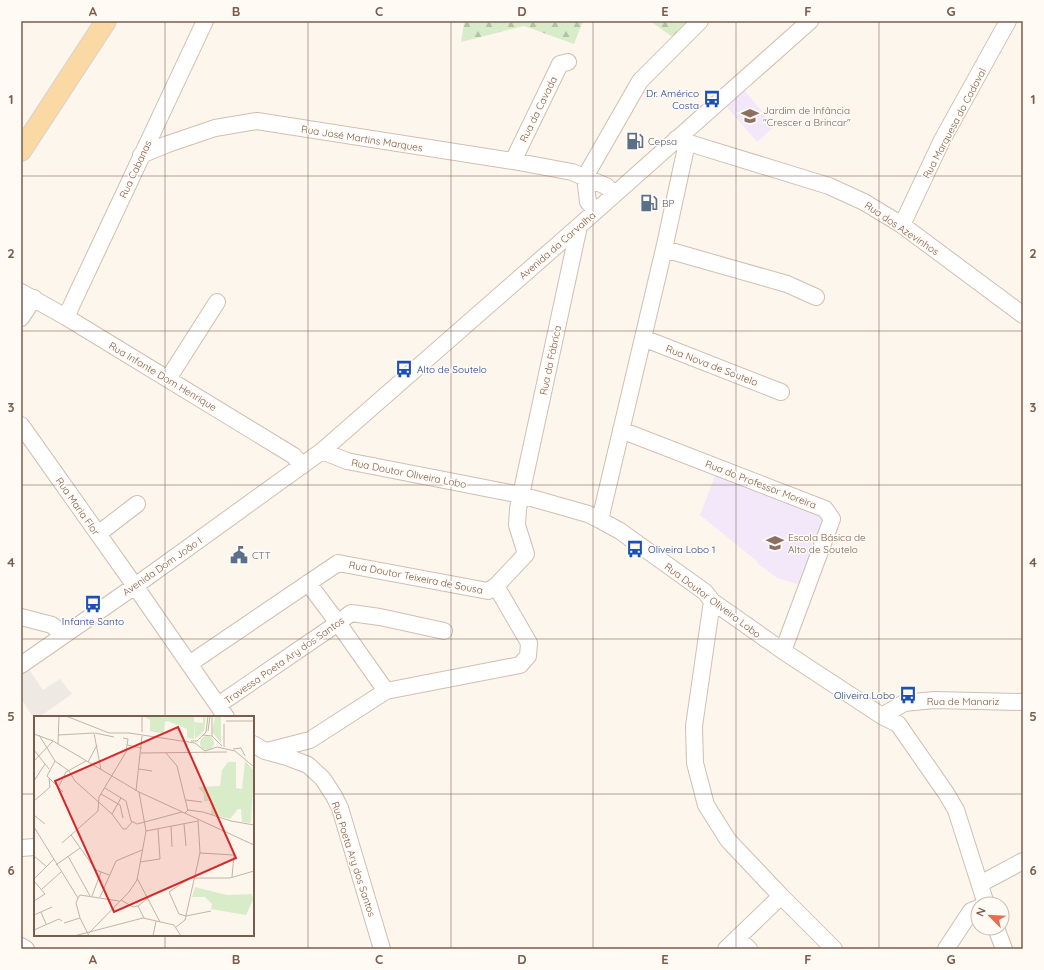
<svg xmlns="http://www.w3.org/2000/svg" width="1044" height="970" font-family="Quicksand,sans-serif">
<defs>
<pattern id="forest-firs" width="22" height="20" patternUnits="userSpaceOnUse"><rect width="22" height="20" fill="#d8ecc9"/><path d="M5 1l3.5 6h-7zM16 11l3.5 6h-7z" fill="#b4c2a5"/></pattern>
</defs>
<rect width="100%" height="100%" fill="#fdf6ec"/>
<!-- industrial -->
<path fill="#efe9e4" d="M28 668 43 690 60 679 72 694 39 717H35V720L21 699V672Z"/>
<!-- education -->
<path fill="#f3e8fa" d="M744 90 775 126 757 142 726 106Z
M716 473 821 515 824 521 800 585 777 578 757 563 758 562 700 515Z"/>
<!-- forest -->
<path fill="url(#forest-firs)" d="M466 21H583L574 44 524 26 461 42 464 23Z
M650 21H697L678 41Z"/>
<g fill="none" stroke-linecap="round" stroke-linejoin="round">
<!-- minor casing -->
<g stroke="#d1beb0" stroke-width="18">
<path id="minor" d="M676 139 829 186 864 202 902 225 1023 315
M141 155 168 144 215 128 257 121 513 161 572 172 606 186 614 194
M513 161 560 64 568 62
M596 211 588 202 585 177 640 81 700 21
M902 225 942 140 1008 21
M664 249 787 284 816 297
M21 292 66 317 294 456 302 466
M66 317 205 21
M21 318 34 298
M643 338 781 392
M168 379 217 302
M21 425 135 586 226 717
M621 430 825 509 832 519 783 651
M322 451 347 461 521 495 588 514 600 520 620 531 705 592 712 601 783 651 882 716 898 724 946 793 956 810 986 904
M600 520 664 249 687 143
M98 534 137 504
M308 583 338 623 386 691 520 665 528 656 529 643 496 586
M712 601 694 726 695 763 706 805 728 840 781 896 834 949
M21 617 52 625 63 635
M189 664 338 563 488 591 496 586 526 554 517 525 518 509 579 226
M21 665 135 586 322 451 579 226 810 21
M218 705 338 623 351 613 380 617 444 631
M882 716 904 703 934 700 1023 702
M253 744 265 751 287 757 308 765 323 779 334 796 340 808 382 949
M267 751 310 740 386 691
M21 848 35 847
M980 884 1023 861
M996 928 1004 949
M738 939 749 949
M21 946 26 949
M726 949 781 896
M946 949 971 911 978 908"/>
</g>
<!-- major casing -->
<g stroke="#dad1cd" stroke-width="22">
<path id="major" d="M21 151 106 21"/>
</g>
<!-- minor -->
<use href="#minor" stroke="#fff" stroke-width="16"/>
<!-- major -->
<use href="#major" stroke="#fbd9a5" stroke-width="20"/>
</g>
<!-- grid -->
<path fill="none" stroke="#7a5c4d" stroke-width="1" stroke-opacity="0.55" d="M165 21V717M308 21V949M451 21V949M593 21V949M736 21V949M879 21V949M21 176H1023M21 331H1023M21 485H1023M21 639H1023M21 794H35M253 794H1023M165 935V949"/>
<!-- icons -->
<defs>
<g id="bus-bare" transform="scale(1.38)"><path d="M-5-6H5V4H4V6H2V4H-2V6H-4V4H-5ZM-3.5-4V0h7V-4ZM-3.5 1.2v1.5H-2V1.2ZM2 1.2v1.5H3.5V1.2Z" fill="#1a4fb4" stroke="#fffaf3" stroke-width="2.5" paint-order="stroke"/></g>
<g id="school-bare" transform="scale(1.38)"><path d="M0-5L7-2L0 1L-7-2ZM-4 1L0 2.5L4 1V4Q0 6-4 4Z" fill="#8d6e63" stroke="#fffaf3" stroke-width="2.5" paint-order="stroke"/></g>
<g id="fuel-bare" transform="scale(1.38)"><path d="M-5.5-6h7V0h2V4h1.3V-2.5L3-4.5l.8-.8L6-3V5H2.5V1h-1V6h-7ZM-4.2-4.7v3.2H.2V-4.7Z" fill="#5c6f8a" stroke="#fffaf3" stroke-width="2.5" paint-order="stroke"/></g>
<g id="civic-bare" transform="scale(1.38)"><path d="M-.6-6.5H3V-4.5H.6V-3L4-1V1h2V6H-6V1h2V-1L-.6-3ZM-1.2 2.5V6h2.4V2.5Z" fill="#5c6f8a" stroke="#fffaf3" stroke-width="2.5" paint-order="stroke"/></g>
</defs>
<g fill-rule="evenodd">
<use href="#bus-bare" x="712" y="99"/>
<use href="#school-bare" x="750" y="116"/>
<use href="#fuel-bare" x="635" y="141"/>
<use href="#fuel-bare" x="649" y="203"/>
<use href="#bus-bare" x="404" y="369"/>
<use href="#school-bare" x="775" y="543"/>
<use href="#bus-bare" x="635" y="549"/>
<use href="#civic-bare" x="239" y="555"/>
<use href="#bus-bare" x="93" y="604"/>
<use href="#bus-bare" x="908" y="695"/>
</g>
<g text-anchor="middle" stroke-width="3" stroke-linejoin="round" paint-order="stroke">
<!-- transit labels -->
<g font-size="10" fill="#164399" stroke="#fffaf3" text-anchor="end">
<text x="699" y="97">Dr. Américo<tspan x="699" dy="12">Costa</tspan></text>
<text x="417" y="373" text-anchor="start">Alto de Soutelo</text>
<text x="648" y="553" text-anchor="start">Oliveira Lobo 1</text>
<text x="93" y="625" text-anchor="middle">Infante Santo</text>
<text x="895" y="699">Oliveira Lobo</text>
</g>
<!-- street labels -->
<g font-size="10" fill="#7a5c4d" stroke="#fffaf3">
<text transform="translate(538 109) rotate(-64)" y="4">Rua da Cavada</text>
<text transform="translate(954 123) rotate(-62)" y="4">Rua Marquesa do Cadaval</text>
<text transform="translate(362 138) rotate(9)" y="4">Rua José Martins Marques</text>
<text transform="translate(135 169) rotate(-65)" y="4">Rua Cabanas</text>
<text transform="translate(902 228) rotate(34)" y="4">Rua dos Azevinhos</text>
<text transform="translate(557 245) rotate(-41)" y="4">Avenida da Carvalha</text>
<text transform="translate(550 360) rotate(-78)" y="4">Rua da Fábrica</text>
<text transform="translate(712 365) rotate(21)" y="4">Rua Nova de Soutelo</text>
<text transform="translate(163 376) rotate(31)" y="4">Rua Infante Dom Henrique</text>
<text transform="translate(409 473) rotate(11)" y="4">Rua Doutor Oliveira Lobo</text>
<text transform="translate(761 484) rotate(21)" y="4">Rua do Professor Moreira</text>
<text transform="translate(78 506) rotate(55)" y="4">Rua Maria Flor</text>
<text transform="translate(162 566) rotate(-35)" y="4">Avenida Dom João I</text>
<text transform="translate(416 577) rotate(11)" y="4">Rua Doutor Teixeira de Sousa</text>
<text transform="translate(713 600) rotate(37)" y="4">Rua Doutor Oliveira Lobo</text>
<text transform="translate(284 660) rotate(-35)" y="4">Travessa Poeta Ary dos Santos</text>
<text x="963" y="705">Rua de Manariz</text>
<text transform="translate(354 859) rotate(72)" y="4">Rua Poeta Ary dos Santos</text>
</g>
<!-- education labels -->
<g font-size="10" fill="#785e54" stroke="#fffaf3" text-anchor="start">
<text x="763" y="114">Jardim de Infância<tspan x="763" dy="12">"Crescer a Brincar"</tspan></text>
<text x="788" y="541">Escola Básica de<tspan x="788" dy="12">Alto de Soutelo</tspan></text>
</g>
<!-- service labels -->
<g font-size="10" fill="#4e5e75" stroke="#fffaf3" text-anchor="start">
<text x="648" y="145">Cepsa</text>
<text x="662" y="207">BP</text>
<text x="252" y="559">CTT</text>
</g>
</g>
<!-- overview -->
<g transform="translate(34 716)">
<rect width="220" height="220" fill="#fdf6ec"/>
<path d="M169 0H172L170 15 161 23 160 6 169 7Z" fill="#d8ecc9"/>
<path d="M109 0H160V23L153 22V13L134 5 131 6 130 18 116 15V4ZM211 45 220 55 217 107 208 106 207 93H204L196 103 177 98 178 85H170V78L164 71 186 70 188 54 194 46H202V72L208 73ZM161 171 193 179 218 178 219 184 212 199 177 193 178 188 171 181H158Z" fill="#d8ecc9"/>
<path d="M181 0H187V27L178 16ZM166 27a7 7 0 1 1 14 0a7 7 0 1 1-14 0Z" fill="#d8ecc9"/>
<path fill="none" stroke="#c5b3a7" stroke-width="1" d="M32 0 75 17H95L161 27 171 35 183 31 201 35 220 51M108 0V16M192 5H220M190 8V31M174 15 176 0M61 17 80 21M0 18 19 25 105 76 220 129M5 19 21 45 13 60 29 76M24 19 60 17 67 54M169 19 178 20 188 30M178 20V0M157 25H163L172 16 174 0M24 28 25 0M93 29 108 32M199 33 207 32 211 40M0 34 15 53M107 37 193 36M132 37 143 50 154 95M0 45 19 25M21 45 35 55 41 65 78 98M54 46 63 29M105 53 118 55M0 65 11 48M24 72 32 56 52 45M71 72 92 85 97 105 103 108 148 96M102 75 108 20M67 78 86 89 89 102M87 82 78 98 89 113H92L98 106M152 84 168 86M0 85 16 71 15 63M151 97 154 94 169 96 197 105 220 109M0 99 11 108M150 108 152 130M137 110 138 131M0 111 44 182 46 179M112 115 164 105M37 119 62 154 75 159M28 127 64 95 65 81 92 36 94 23 89 22M166 137 200 139 198 161M0 140 13 151M34 140 56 180M106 146 126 143 124 113M22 149 46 132M103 162 126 206M0 163 20 143M0 165 11 178 0 185M8 173 27 156M46 179 85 185M58 180 67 156M66 181 82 145 108 134M44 182 42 187 46 202 55 220M87 184 99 191 104 190 114 182M104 190 110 202M177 195 152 200 145 198 135 176 156 162H196L220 155M7 196 12 208M0 199 18 191M30 207 46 202M142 211 151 204 166 137 164 104M0 214 25 203 28 205M55 217 95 176 103 164 112 115 105 76M40 220 109 202 140 209 147 220M119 220 122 205"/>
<path fill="#d62828" fill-opacity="0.15" stroke="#d62828" stroke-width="2" d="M144 11 202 142 80 196 21 65Z"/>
<rect width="220" height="220" fill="none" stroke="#7a5c4d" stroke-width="2"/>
</g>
<!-- border -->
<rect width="1044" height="970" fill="none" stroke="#fffaf3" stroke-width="44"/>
<!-- north arrow -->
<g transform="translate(990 916) rotate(294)"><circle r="19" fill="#fffaf3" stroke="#cabbb1"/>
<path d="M0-3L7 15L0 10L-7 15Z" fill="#e76f51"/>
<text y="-6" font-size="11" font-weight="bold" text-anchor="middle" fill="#7a5c4d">N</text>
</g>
<rect x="22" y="22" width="1000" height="926" fill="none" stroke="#7a5c4d" stroke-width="1.5"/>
<g font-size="13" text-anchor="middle" font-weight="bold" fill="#7a5c4d">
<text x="93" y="16">A</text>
<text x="236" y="16">B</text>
<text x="379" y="16">C</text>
<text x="522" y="16">D</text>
<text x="665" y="16">E</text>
<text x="808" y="16">F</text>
<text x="951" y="16">G</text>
<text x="11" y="104">1</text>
<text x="1033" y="104">1</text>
<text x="11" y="258">2</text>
<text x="1033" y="258">2</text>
<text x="11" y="412">3</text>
<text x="1033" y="412">3</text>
<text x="11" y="567">4</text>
<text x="1033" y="567">4</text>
<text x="11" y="721">5</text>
<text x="1033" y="721">5</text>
<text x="11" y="875">6</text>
<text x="1033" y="875">6</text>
<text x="93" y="964">A</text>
<text x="236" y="964">B</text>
<text x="379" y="964">C</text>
<text x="522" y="964">D</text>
<text x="665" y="964">E</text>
<text x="808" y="964">F</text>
<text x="951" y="964">G</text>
</g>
</svg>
